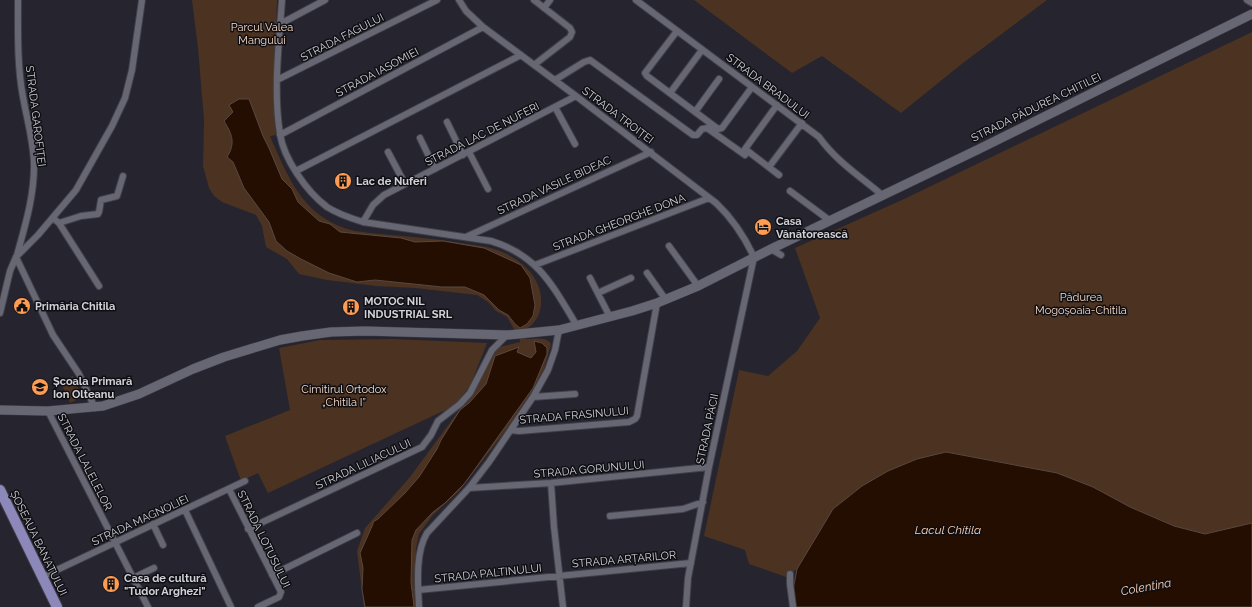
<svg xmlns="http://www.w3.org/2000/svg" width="1252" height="607" font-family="Raleway,sans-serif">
<rect width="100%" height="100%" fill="#25242f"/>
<!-- green -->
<path fill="#4c3321" d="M192 0H277L273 101 276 135 270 136C289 180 304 219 355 231 392 236 430 237 467 244 475 245 483 246 491 248 513 254 538 271 541 296 542 311 538 322 525 330L526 339C534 339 547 336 551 344L544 369 529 396 509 426 459 491 432 516 419 534 416 548 415 583 417 607H364L357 551 365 528 410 477 460 409 495 348 520 342V330L514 329 507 317 496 311 488 302 477 295 415 288 376 286 327 280 299 274 287 259 266 247 262 226 256 215 222 202 214 196 209 188 203 166 204 120 198 48Z
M694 0H1047L963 63 901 113 822 56 792 73Z
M1252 32V523L1205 534 1174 526 1130 507 1093 487 1057 473 946 452 917 459 888 471 862 486 833 509 797 569 786 577 749 564 745 550 704 536 739 370 768 376 797 351 820 318 795 248 904 199Z
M392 339 487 343 470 386 454 406 268 493 258 473 241 481 225 436 290 410 279 348 320 340Z
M73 376 82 397 70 403 60 381Z"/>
<!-- water -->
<path fill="#230e01" stroke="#574842" d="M239 99H249L263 136 269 148 282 179 292 189 298 202 319 221 330 224 340 232 401 238 415 242 443 241 484 248 521 265 530 278 535 305 533 316 527 324 520 328 515 324 508 315 499 310 484 295 465 287H442L375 280 357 282 329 273 301 259 287 251 276 241 269 222 244 188 233 162 227 157C236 143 232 134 224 121L233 112 229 105Z
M534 341 542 343 547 348V354L533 388 475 469 464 484 445 503 433 512 416 530 412 540 411 582 414 607H365L362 589 363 568 360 553 373 524V522L378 519 405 493 419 477 437 449 441 440 460 410 469 403 486 384 495 356 519 347 517 352 531 358 536 352Z
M946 452 1057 473 1093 487 1130 507 1174 526 1205 534 1252 523V607H796L793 590 797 569 833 509 862 486 888 471 917 459Z"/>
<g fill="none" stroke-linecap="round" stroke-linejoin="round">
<!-- street casing -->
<g stroke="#414049" stroke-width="8">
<path id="street" d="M282 0C279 44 273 90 280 134 284 159 306 191 327 207 338 214 350 218 363 222L491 241C538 255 553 286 577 326
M459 0 466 11 483 27 576 96 716 203C732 218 745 238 754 257L709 467 688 578 686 607
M636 0 819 137C836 161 861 177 882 195
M1247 0 1252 3
M544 8 550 0
M280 24 325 0
M677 31 645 73 647 76 718 129 722 128 752 87
M534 65 570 37 572 32 570 28 534 0
M277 80 437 0
M555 80 584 62 590 60 693 135H697L702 129 707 128 745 155
M670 93 702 50
M777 105 745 149 779 175
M555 107 575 144
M695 112 719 79
M447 122 463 155
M280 135 483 27
M420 138 435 169
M388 152 405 184
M469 152 488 189
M769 167 802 123
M296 171 521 55
M790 191 829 220
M53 218 59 223 81 216 98 214 99 212 101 200 117 196 123 176
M363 222 373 205 384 195 576 96
M59 223 99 286
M466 237 651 152
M669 246 698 286
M771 249 781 255
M17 255C25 226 34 197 34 166 34 143 27 120 23 97 17 65 18 32 18 0
M16 257 53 335 79 374 95 408
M535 265 709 198
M647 273 666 300
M590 278 610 317
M598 293 631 278
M0 313 10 271 16 257 38 235 76 190 112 126 125 98 132 70 142 0
M533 397 575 394
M48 411 148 607
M511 430 519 431 629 422 635 419 637 416 657 303
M551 483 554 527 563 607
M469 488 551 483 709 467
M229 489 281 592 279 597 258 607
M185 510 231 607
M610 516 683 509 703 502
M153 524 163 545
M248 529 422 447 431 435 438 421 460 404 470 393 492 350 507 335
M790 574V584L793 607
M272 575 357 533
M42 577 245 481
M133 578 154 568
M418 590 691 563
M419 607C418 584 415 553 427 533L469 488 489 462 533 397 548 370 555 350 559 330"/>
</g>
<!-- secondary casing -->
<g stroke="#414049" stroke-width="10">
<path id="secondary" d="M0 410 48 411 103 406 139 394 193 369 224 357 280 340 302 336 331 332 365 331 507 335 559 330 632 311 657 303 698 286 771 249 977 150 1252 14"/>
</g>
<!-- primary casing -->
<g stroke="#414049" stroke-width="12">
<path id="primary" d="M0 490 57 607"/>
</g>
<!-- street -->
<use href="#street" stroke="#676673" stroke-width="6"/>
<!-- secondary -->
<use href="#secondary" stroke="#676673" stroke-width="9"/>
<!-- primary -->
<use href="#primary" stroke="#8c89ba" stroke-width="10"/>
</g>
<!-- icons -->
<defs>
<g id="building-disc" transform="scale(0.9)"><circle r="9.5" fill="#fd9c55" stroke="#0e0e13"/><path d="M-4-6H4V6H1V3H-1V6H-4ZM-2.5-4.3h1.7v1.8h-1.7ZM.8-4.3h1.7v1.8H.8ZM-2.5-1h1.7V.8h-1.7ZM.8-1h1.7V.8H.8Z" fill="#111"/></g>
<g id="hotel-disc" transform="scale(0.9)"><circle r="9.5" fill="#fd9c55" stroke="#0e0e13"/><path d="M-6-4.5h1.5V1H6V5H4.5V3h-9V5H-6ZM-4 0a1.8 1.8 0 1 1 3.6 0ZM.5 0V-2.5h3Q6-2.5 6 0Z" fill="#111"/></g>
<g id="civic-disc" transform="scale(0.9)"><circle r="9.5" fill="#fd9c55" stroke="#0e0e13"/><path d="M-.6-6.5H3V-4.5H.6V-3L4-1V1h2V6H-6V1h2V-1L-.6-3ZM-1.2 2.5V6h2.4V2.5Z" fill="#111"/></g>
<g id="school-disc" transform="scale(0.9)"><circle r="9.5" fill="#fd9c55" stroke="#0e0e13"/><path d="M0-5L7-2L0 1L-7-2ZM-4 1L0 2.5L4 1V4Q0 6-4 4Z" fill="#111"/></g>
</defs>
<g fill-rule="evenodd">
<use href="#building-disc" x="343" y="181"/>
<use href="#hotel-disc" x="763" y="227"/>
<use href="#civic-disc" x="22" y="306"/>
<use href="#building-disc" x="351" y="307"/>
<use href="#school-disc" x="40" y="387"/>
<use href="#building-disc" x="111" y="584"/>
</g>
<g text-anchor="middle" stroke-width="3" stroke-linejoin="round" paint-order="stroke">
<!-- park labels -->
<g font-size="11" fill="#f8dbc7" stroke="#0e0e13">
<text x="262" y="31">Parcul Valea<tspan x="262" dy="13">Mangului</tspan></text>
<text x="1081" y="301">Pădurea<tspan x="1081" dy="13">Mogoșoaia-Chitila</tspan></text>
<text x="344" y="393">Cimitirul Ortodox<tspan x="344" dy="13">„Chitila I”</tspan></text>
</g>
<!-- street labels -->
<g font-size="11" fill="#d1d1d8" stroke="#0e0e13">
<text transform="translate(342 37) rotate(-27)" y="4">STRADA FAGULUI</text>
<text transform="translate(377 72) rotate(-28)" y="4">STRADA IASOMIEI</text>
<text transform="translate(768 86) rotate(37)" y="4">STRADA BRADULUI</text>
<text transform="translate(1036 107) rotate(-26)" y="4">STRADA PĂDUREA CHITILEI</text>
<text transform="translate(618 115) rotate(37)" y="4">STRADA TROIȚEI</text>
<text transform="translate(36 116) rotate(83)" y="4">STRADA GAROFIȚEI</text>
<text transform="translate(482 134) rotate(-27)" y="4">STRADA LAC DE NUFERI</text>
<text transform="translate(554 185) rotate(-25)" y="4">STRADA VASILE BIDEAC</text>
<text transform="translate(619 222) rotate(-21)" y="4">STRADA GHEORGHE DONA</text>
<text transform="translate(574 415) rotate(-5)" y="4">STRADA FRASINULUI</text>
<text transform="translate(707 429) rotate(-78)" y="4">STRADA PĂCII</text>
<text transform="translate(85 462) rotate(63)" y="4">STRADA LALELELOR</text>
<text transform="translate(363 464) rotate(-25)" y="4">STRADA LILIACULUI</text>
<text transform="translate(589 469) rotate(-5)" y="4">STRADA GORUNULUI</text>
<text transform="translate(140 520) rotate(-25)" y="4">STRADA MAGNOLIEI</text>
<text transform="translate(264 539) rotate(64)" y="4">STRADA LOTUSULUI</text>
<text transform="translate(39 543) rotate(64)" y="4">ȘOSEAUA BANATULUI</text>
<text transform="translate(624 559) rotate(-5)" y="4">STRADA ARȚARILOR</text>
<text transform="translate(488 573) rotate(-6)" y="4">STRADA PALTINULUI</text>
</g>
<!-- poi labels -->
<g font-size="11" font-weight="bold" fill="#d1d1d8" stroke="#0e0e13" text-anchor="start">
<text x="356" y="185">Lac de Nuferi</text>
<text x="776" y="225">Casa<tspan x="776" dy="13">Vânătorească</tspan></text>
<text x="364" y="305">MOTOC NIL<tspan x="364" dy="13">INDUSTRIAL SRL</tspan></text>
<text x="35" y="310">Primăria Chitila</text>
<text x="53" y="385">Școala Primară<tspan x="53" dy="13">Ion Olteanu</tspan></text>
<text x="124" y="582">Casa de cultură<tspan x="124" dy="13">"Tudor Arghezi"</tspan></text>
</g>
<!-- water labels -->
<g font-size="12" font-style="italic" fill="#fed2b5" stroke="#0e0e13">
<text x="948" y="534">Lacul Chitila</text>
<text transform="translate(1146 587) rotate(-10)" y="4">Colentina</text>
</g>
</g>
</svg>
